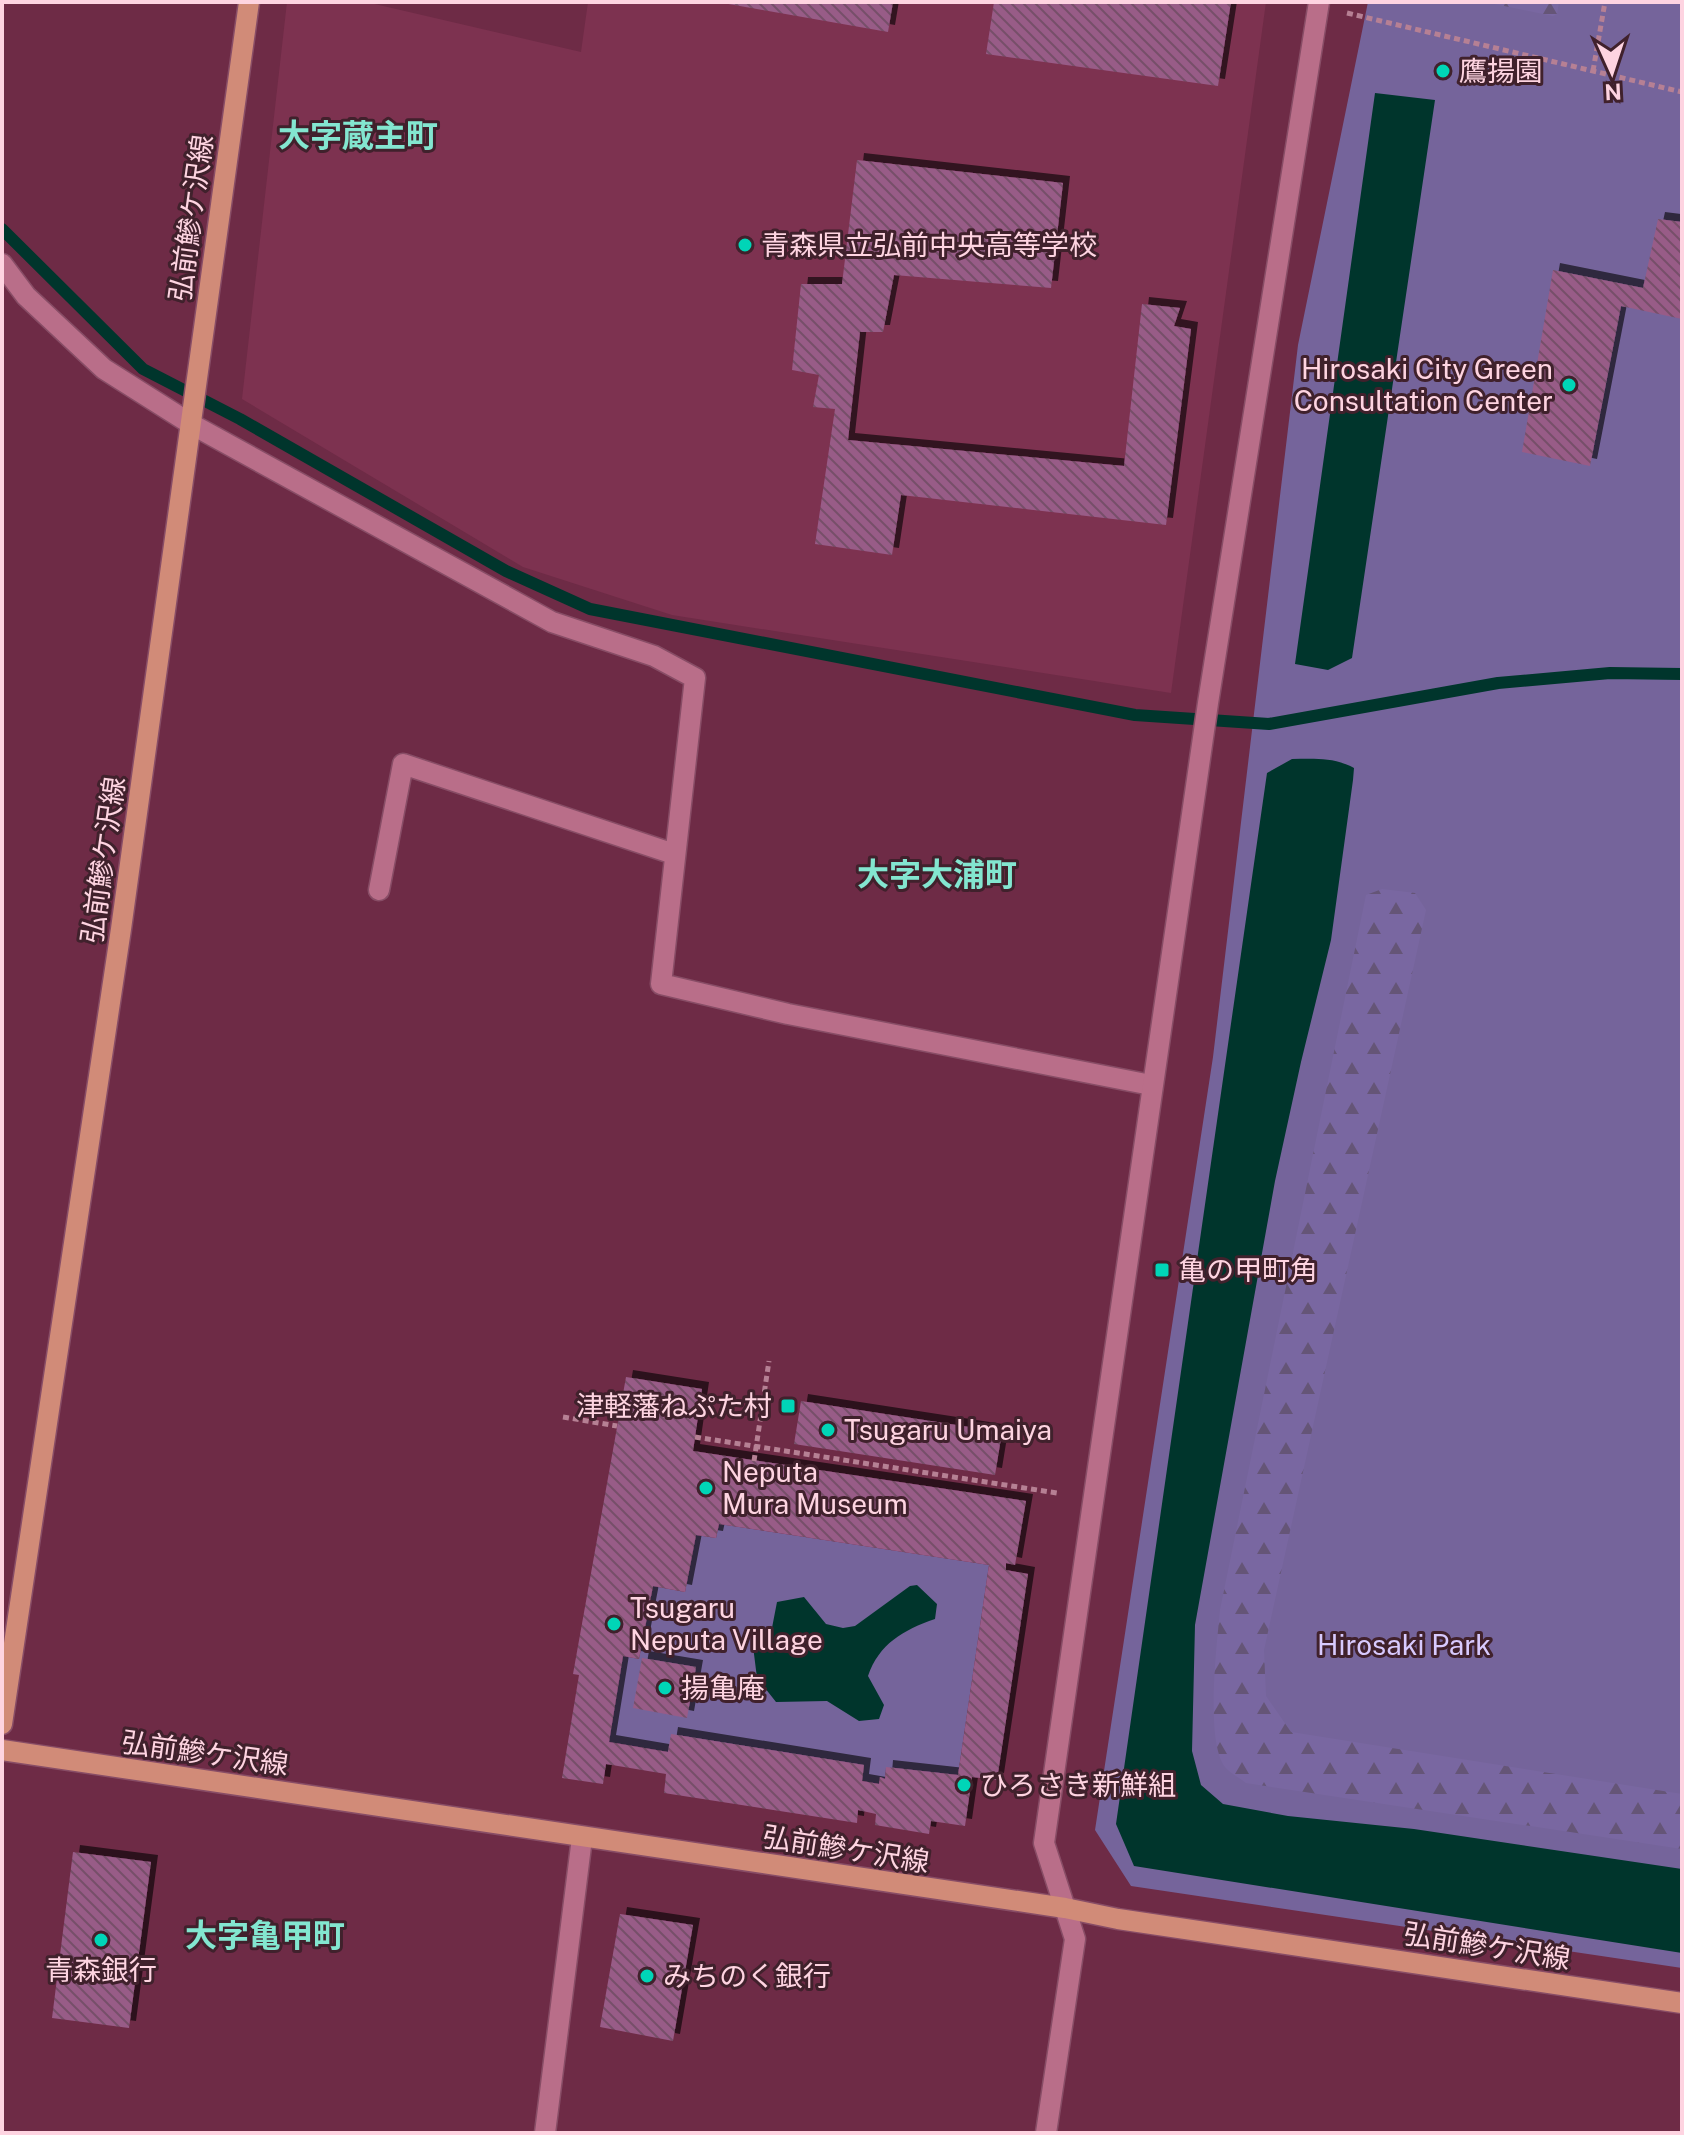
<svg xmlns="http://www.w3.org/2000/svg" width="1684" height="2135" font-family="'Public Sans','Noto Sans JP',sans-serif">
<defs>
<pattern id="forest-firs" width="22" height="20" patternUnits="userSpaceOnUse" patternTransform="scale(2)"><rect width="22" height="20" fill="#7967a1"/><path d="M5 1l3.5 6h-7zM16 11l3.5 6h-7z" fill="#655577"/></pattern>
<pattern id="building-back-hatch" width="6" height="6" patternUnits="userSpaceOnUse" patternTransform="scale(2)"><rect width="6" height="6" fill="#985b87"/><path d="M-1 5l2 2M0 0l6 6M5-1l2 2" fill="none" stroke="#764f69"/></pattern>
<filter id="shadow"><feDropShadow dx="7" dy="-7" stdDeviation="0" flood-color="#0009"/></filter>
</defs>
<rect width="100%" height="100%" fill="#6e2b46"/>
<!-- built -->
<path fill="#7d3250" d="M287 2H366L581 52 588 2H1266L1171 693 672 615 523 567 242 399Z"/>
<!-- green -->
<path fill="#75649b" d="M1368 2H1682V1968L1131 1886 1095 1830 1213 1057 1298 345Z
M719 1524 989 1565 958 1775 886 1768 885 1779 880 1778 879 1784 862 1781 864 1765 668 1752 609 1742 623 1656 639 1659 653 1586 685 1592 696 1535 716 1538Z"/>
<!-- forest -->
<path fill="url(#forest-firs)" d="M1485 2H1559L1557 14 1553 16Z
M1382 889 1415 893 1426 910 1264 1650 1266 1696 1291 1732 1682 1794V1849L1246 1783C1240 1778 1230 1773 1225 1767 1205 1741 1217 1644 1220 1610L1366 895Z"/>
<!-- water -->
<path fill="#00352c" d="M1375 93 1435 100 1352 658 1328 670 1295 664Z
M1292 759C1314 759 1334 757 1354 768L1353 780 1331 940 1301 1062 1275 1181 1195 1625 1192 1751 1201 1785 1223 1804 1288 1816 1414 1829 1682 1869V1953L1134 1866 1116 1824 1267 773Z
M917 1585 937 1604 935 1619C903 1630 879 1644 868 1676L884 1705 879 1719 859 1721 827 1701 776 1702 757 1678 753 1646 771 1633 777 1602 804 1597 826 1624 843 1628 855 1626 910 1586Z"/>
<g fill="none" stroke-linecap="round" stroke-linejoin="round">
<!-- stream -->
<path stroke="#00352c" stroke-width="12" d="M2 229 143 369 240 419 506 571 590 609 1135 715 1269 724 1498 683 1610 673 1682 674"/>
</g>
<!-- building -->
<path fill="url(#building-back-hatch)" fill-rule="evenodd" filter="url(#shadow)" d="M717 2H893L888 32Z
M994 2H1231L1218 86 986 54Z
M857 160 1063 183 1051 288 894 275 883 332H860L848 440 1124 466 1142 304 1180 308 1174 326 1191 329 1166 525 901 495 892 555 815 544 835 409 813 407 819 375 792 370 801 284H842Z
M1658 219 1682 222V319L1621 306 1590 466 1522 452 1553 270 1643 288Z
M626 1377 702 1389 693 1451 1026 1501 1015 1565 1006 1563V1570L1028 1574 997 1780 972 1777 965 1826 931 1821 929 1834 875 1825 876 1814 858 1810 857 1823 664 1793 666 1774 606 1764 603 1784 562 1778 579 1675 573 1674ZM719 1524 989 1565 958 1775 886 1767 885 1779 880 1777 879 1784 862 1781 864 1765 671 1734 668 1752 609 1742 623 1656 639 1659 653 1586 685 1592 696 1535 716 1538Z
M801 1401 1002 1432 995 1475 794 1444Z
M642 1658 696 1667 687 1718 633 1708Z
M73 1852 151 1862 129 2028 52 2018Z
M620 1914 693 1925 673 2041 600 2027Z"/>
<g fill="none" stroke-linecap="round" stroke-linejoin="round">
<!-- street casing -->
<g stroke="#884d66" stroke-width="23">
<path id="street" d="M2 264 26 296 104 369 191 424 552 622 654 656 695 678 661 984 788 1014 1151 1085
M379 890 403 764 674 854
M545 2133 582 1838
M1046 2133 1075 1939 1065 1908"/>
</g>
<!-- secondary casing -->
<g stroke="#884d66" stroke-width="23">
<path id="secondary" d="M1065 1908 1044 1843 1208 703 1319 2"/>
</g>
<!-- primary casing -->
<g stroke="#884d66" stroke-width="23">
<path id="primary" d="M2 1724 121 929 249 2
M2 1750 1065 1908 1118 1919 1682 2003"/>
</g>
<!-- path -->
<path stroke="#b68094" stroke-width="5" stroke-dasharray="6 4" stroke-linecap="butt" d="M1347 13 1682 92
M1593 71 1605 2
M563 1417 617 1426
M695 1437 1057 1493
M754 1461 769 1361"/>
<!-- street -->
<use href="#street" stroke="#b96e89" stroke-width="20"/>
<!-- secondary -->
<use href="#secondary" stroke="#b96e89" stroke-width="20"/>
<!-- primary -->
<use href="#primary" stroke="#d18b78" stroke-width="20"/>
</g>
<!-- markers -->
<g fill="#00d5b7" stroke="#40212c" stroke-width="3">
<circle cx="1443" cy="71" r="8"/>
<circle cx="745" cy="245" r="8"/>
<circle cx="1569" cy="385" r="8"/>
<rect x="1154" y="1262" width="16" height="16" rx="4"/>
<rect x="780" y="1398" width="16" height="16" rx="4"/>
<circle cx="828" cy="1430" r="8"/>
<circle cx="706" cy="1488" r="8"/>
<circle cx="614" cy="1624" r="8"/>
<circle cx="665" cy="1688" r="8"/>
<circle cx="964" cy="1785" r="8"/>
<circle cx="101" cy="1940" r="8"/>
<circle cx="647" cy="1976" r="8"/>
</g>
<g text-anchor="middle" stroke-width="6" stroke-linejoin="round" paint-order="stroke">
<!-- poi labels -->
<g font-size="28" fill="#fed4e1" stroke="#40212c" text-anchor="start">
<text x="1459" y="81">鷹揚園</text>
<text x="761" y="255">青森県立弘前中央高等学校</text>
<text x="1553" y="379" text-anchor="end">Hirosaki City Green<tspan x="1553" dy="32">Consultation Center</tspan></text>
<text x="1178" y="1280">亀の甲町角</text>
<text x="772" y="1416" text-anchor="end">津軽藩ねぷた村</text>
<text x="844" y="1440">Tsugaru Umaiya</text>
<text x="722" y="1482">Neputa<tspan x="722" dy="32">Mura Museum</tspan></text>
<text x="630" y="1618">Tsugaru<tspan x="630" dy="32">Neputa Village</tspan></text>
<text x="681" y="1698">揚亀庵</text>
<text x="980" y="1795">ひろさき新鮮組</text>
<text x="101" y="1980" text-anchor="middle">青森銀行</text>
<text x="663" y="1986">みちのく銀行</text>
</g>
<!-- street labels -->
<g font-size="28" fill="#fed4e1" stroke="#40212c">
<text transform="translate(191 218) rotate(-82)" y="10">弘前鰺ケ沢線</text>
<text transform="translate(103 860) rotate(-82)" y="10">弘前鰺ケ沢線</text>
<text transform="translate(205 1753) rotate(8)" y="10">弘前鰺ケ沢線</text>
<text transform="translate(846 1849) rotate(9)" y="10">弘前鰺ケ沢線</text>
<text transform="translate(1487 1946) rotate(9)" y="10">弘前鰺ケ沢線</text>
</g>
<!-- park labels -->
<g font-size="28" fill="#d8cafe" stroke="#40212c">
<text x="1404" y="1655">Hirosaki Park</text>
</g>
<!-- quarter labels -->
<g font-size="32" font-weight="bold" fill="#83e6d0" stroke="#40212c">
<text x="358" y="147">大字蔵主町</text>
<text x="937" y="886">大字大浦町</text>
<text x="265" y="1947">大字亀甲町</text>
</g>
</g>
<!-- border -->
<rect width="1684" height="2135" fill="none" stroke="#fed4e1" stroke-width="8"/>
<!-- north arrow -->
<g transform="translate(1612 72) rotate(177)" stroke="#40212c" stroke-width="6" paint-order="stroke">
<path d="M0-6L14 30L0 20L-14 30Z" fill="#fed4e1"/>
<text y="-12" font-size="22" font-weight="bold" text-anchor="middle" fill="#fed4e1">N</text>
</g>
</svg>
